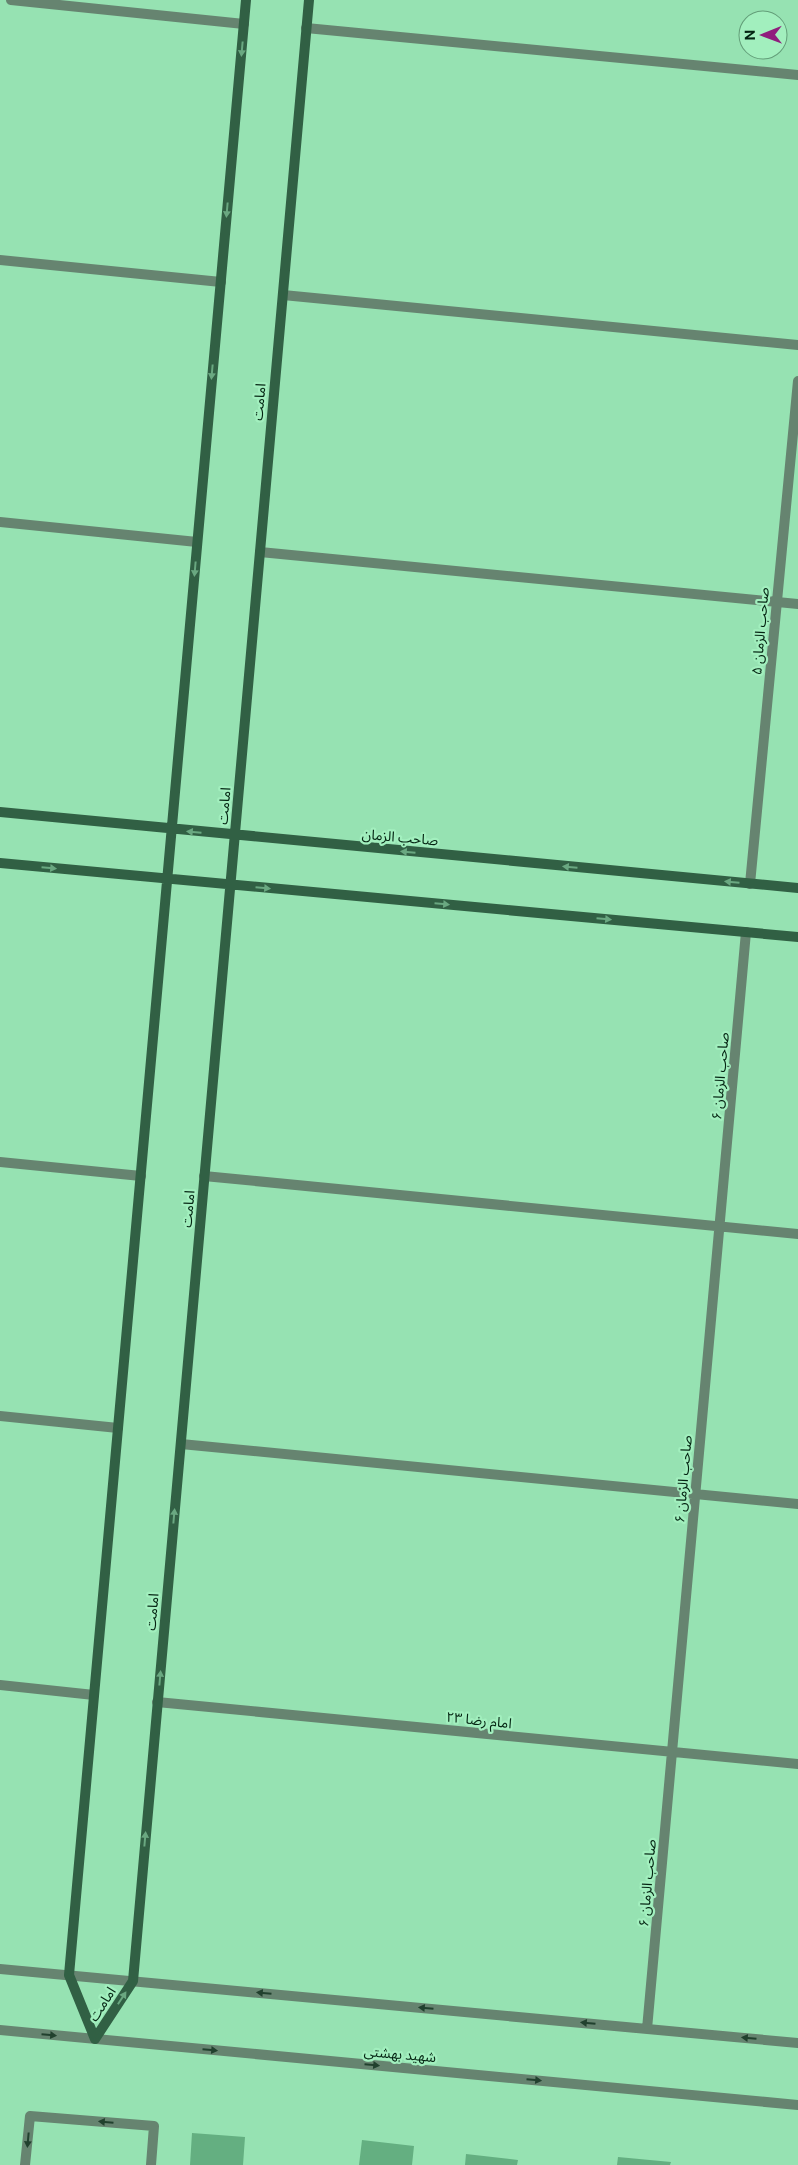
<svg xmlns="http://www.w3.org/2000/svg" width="798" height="2165" font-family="'Public Sans','Noto Sans Arabic',sans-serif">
<rect width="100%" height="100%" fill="#96e2b2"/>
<!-- building -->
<path fill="#64af81" d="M192 2133 245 2137 243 2165H190Z
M362 2140 414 2146 412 2165H359Z
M466 2154 518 2160 517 2165H465Z
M618 2157 671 2162 670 2165H617Z"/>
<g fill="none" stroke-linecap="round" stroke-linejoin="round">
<!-- street -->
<path stroke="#668470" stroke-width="10" d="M11 0 244 24
M306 28 798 75
M0 260 221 282
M283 295 798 345
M0 522 197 542
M260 552 798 604
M750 884 798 381
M0 1162 141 1176
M204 1176 798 1234
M0 1416 118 1428
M181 1444 798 1504
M0 1685 94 1695
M157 1702 798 1764
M0 1969 798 2043
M647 2029 746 932
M0 2030 798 2105
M25 2165 30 2116 154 2126 151 2165"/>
<!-- secondary -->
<path stroke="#316044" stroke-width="10" d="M0 812 798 888
M0 863 798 937
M95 2039 133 1981 309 0
M95 2039 69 1975 246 0"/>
</g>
<!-- one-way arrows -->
<defs><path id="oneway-solid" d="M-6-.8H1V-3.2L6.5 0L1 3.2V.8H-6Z" transform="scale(1.25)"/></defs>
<g fill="#6aa881">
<use href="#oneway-solid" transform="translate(242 49) rotate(95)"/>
<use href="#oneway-solid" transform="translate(227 210) rotate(95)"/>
<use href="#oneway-solid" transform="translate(212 372) rotate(95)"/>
<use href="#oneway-solid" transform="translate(195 569) rotate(95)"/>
<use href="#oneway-solid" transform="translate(194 832) rotate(-175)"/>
<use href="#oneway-solid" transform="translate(408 852) rotate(-175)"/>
<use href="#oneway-solid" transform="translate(570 867) rotate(-175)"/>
<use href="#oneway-solid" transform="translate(49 868) rotate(5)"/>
<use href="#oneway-solid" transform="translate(732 882) rotate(-175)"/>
<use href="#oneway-solid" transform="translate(263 888) rotate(5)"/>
<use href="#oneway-solid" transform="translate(442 904) rotate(5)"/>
<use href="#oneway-solid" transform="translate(604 919) rotate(5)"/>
<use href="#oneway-solid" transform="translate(174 1516) rotate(-85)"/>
<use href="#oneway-solid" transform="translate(160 1678) rotate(-85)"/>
<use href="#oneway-solid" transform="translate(145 1839) rotate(-85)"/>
<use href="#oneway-solid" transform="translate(122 1998) rotate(-57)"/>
</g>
<g fill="#21412e">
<use href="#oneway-solid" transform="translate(264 1993) rotate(-175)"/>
<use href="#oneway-solid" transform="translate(426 2008) rotate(-175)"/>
<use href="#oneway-solid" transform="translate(588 2023) rotate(-175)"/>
<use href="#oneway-solid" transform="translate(49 2035) rotate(5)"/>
<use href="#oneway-solid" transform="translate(749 2038) rotate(-175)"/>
<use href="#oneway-solid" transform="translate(210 2050) rotate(5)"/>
<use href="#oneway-solid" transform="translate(372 2065) rotate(5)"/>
<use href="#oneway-solid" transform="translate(534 2080) rotate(5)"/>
<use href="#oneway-solid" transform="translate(106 2122) rotate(-175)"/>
<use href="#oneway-solid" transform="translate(28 2140) rotate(95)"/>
</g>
<g text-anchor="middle" stroke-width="4.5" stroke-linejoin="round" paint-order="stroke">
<!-- street labels -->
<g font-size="14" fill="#042412" stroke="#a2efbe">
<text transform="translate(259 402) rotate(-85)" y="5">امامت</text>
<text transform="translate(760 631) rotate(-85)" y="5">صاحب الزمان ۵</text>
<text transform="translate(224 806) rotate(-85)" y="5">امامت</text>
<text transform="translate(400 837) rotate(5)" y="5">صاحب الزمان</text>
<text transform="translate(720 1076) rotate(-85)" y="5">صاحب الزمان ۶</text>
<text transform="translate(188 1209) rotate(-85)" y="5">امامت</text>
<text transform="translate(683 1479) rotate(-85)" y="5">صاحب الزمان ۶</text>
<text transform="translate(152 1612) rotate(-85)" y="5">امامت</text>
<text transform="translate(479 1720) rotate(6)" y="5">امام رضا ۲۳</text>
<text transform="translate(647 1883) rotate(-85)" y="5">صاحب الزمان ۶</text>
<text transform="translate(102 2004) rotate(-57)" y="5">امامت</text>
<text transform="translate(400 2054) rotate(5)" y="5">شهید بهشتی</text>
</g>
</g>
<!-- north arrow -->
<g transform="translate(763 35) rotate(269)"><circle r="24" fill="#a2efbe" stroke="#639e79"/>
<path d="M0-4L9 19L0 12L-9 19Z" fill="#901d7d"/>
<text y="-8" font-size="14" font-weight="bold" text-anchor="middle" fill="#042412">N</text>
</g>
</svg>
